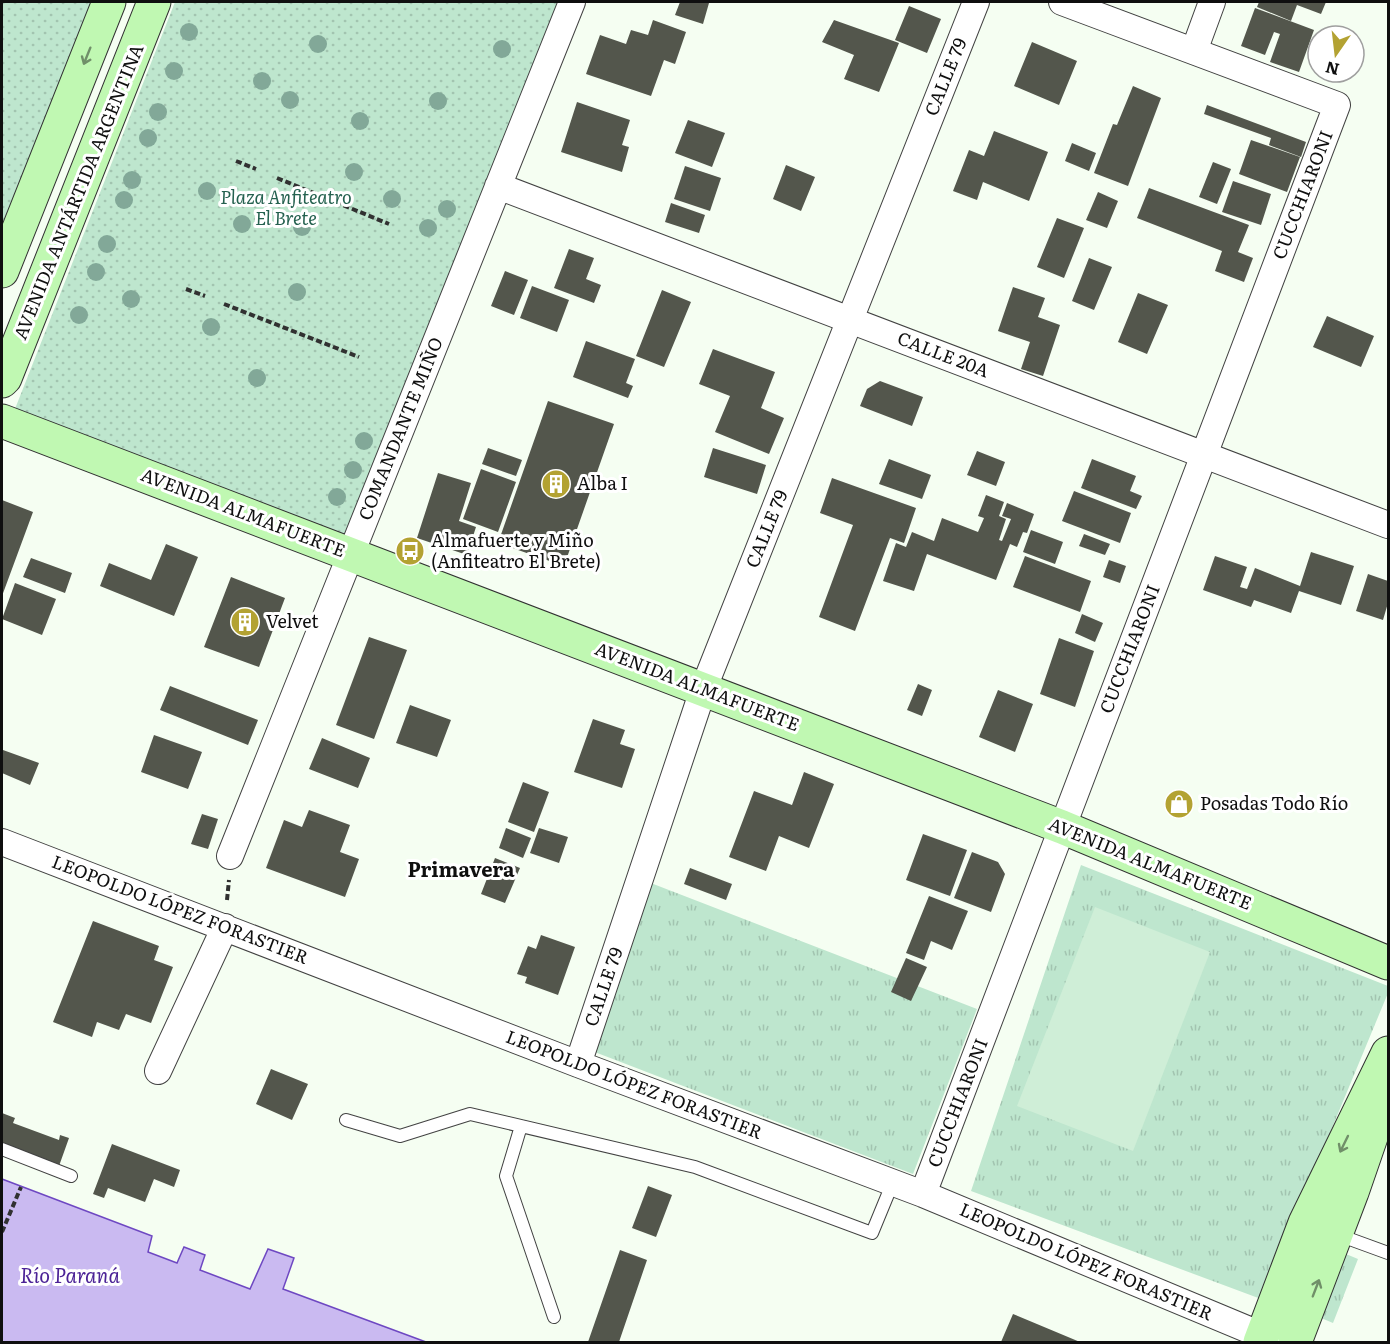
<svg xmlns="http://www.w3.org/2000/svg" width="1390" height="1344" font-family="Literata,serif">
<defs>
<pattern id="grass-tufts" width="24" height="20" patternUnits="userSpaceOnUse" patternTransform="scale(1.5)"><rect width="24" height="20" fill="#bee6ce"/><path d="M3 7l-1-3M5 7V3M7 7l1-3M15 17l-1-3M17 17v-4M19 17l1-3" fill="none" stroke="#a2c4b0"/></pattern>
<pattern id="park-dots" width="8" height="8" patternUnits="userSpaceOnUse" patternTransform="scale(1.5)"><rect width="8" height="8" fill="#bee6ce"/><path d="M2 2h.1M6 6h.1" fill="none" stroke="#a2c4b0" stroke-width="1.8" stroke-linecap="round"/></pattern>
</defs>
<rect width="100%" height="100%" fill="#f5fef2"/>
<!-- grass -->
<path fill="url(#grass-tufts)" d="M1081 865 1388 986V993L1261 1299 971 1191Z
M643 880 977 1009 913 1174 579 1046Z
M1346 1254 1358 1259 1333 1323 1321 1318Z"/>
<!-- park -->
<path fill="url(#park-dots)" d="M2 2H92L2 225Z
M175 2H560L347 545 13 414Z"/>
<!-- pitch -->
<path fill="#cfeed7" d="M1095 907 1210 952 1133 1151 1017 1106Z"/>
<!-- water -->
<path fill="#cabaf1" stroke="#6e48c2" stroke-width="1.5" d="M2 1179 152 1236 148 1252 177 1263 184 1247 205 1255 200 1270 250 1289 268 1249 294 1258 283 1289 426 1342H2Z"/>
<!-- building -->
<path fill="#53564c" d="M680 2H703L709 3 703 24 675 15Z
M1259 2H1326L1321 14 1297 5 1291 21 1257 7Z
M909 6 941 19 927 53 895 40Z
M1255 8 1314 30 1299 72 1270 62 1280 34 1274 32 1265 55 1241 46Z
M653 20 686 32 675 64 664 60 651 96 586 74 600 35 626 44 631 30 648 35Z
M834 20 899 43 879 92 844 79 854 55 822 42Z
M1032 42 1077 61 1059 105 1014 86Z
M1133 86 1161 98 1128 186 1094 173 1113 124 1117 125Z
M577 102 630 120 622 145 629 147 622 172 561 152Z
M1207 105 1306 142 1301 157 1269 145 1271 138 1204 114Z
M688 120 725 133 712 167 675 153Z
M994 131 1048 152 1029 201 983 182 977 200 953 191 969 150 984 156Z
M1251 140 1300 157 1287 192 1239 174Z
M1072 143 1096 153 1089 171 1065 161Z
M1213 162 1231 169 1217 204 1199 197Z
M786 165 815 177 801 211 773 199Z
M685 166 721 178 710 211 674 199Z
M1233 181 1271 194 1261 225 1222 212Z
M1149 188 1249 225 1238 252 1253 258 1244 282 1215 271 1222 251 1137 218Z
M1098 192 1118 201 1107 228 1086 220Z
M671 203 705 215 699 233 665 222Z
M1057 218 1084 228 1064 278 1037 267Z
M569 249 594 258 586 279 601 285 594 303 554 288Z
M1089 258 1112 267 1094 310 1072 301Z
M505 271 528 280 514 315 491 306Z
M532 286 569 300 557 332 520 318Z
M1013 287 1045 298 1038 317 1060 325 1043 376 1021 369 1030 342 998 331Z
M662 290 691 302 664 367 636 356Z
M1138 293 1168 305 1147 354 1118 342Z
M1327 316 1374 336 1361 367 1313 347Z
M586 341 635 359 626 383 633 386 628 398 573 377Z
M713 349 775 372 761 408 784 418 769 454 715 432 730 396 699 384Z
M880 381 923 397 912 426 860 406 867 389Z
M548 401 614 424 564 566 498 543Z
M488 448 522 460 516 476 482 464Z
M713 448 766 465 757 494 704 477Z
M977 451 1005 462 996 486 967 475Z
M889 459 931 475 922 499 879 484Z
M1092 459 1136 476 1130 491 1142 496 1136 509 1081 488Z
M481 469 516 482 498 532 463 519Z
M438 473 471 483 459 521 476 527 467 555 417 538Z
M832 478 916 508 904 543 890 538 855 631 819 617 853 525 820 513Z
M1074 491 1131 513 1120 543 1062 521Z
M986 495 1004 502 999 516 1006 519 999 540 1002 541 1011 519 1002 516 1007 503 1034 514 1027 533 1023 532 1017 547 1010 544 996 580 927 554 914 591 883 581 896 543 906 547 912 532 934 541 942 518 978 532 984 518 978 516Z
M2 500 33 512 2 596Z
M1031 530 1063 542 1055 564 1023 552Z
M1084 534 1110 544 1105 555 1079 546Z
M166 544 198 557 174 616 100 586 109 563 151 580Z
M1311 552 1354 566 1341 605 1299 591 1291 613 1254 600 1251 607 1203 590 1215 556 1247 567 1240 587 1247 589 1255 568 1300 586Z
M1025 556 1091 581 1080 612 1013 587Z
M31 558 72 573 65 593 23 577Z
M1109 560 1126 566 1120 583 1103 577Z
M1368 574 1388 581V603L1383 620 1356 611Z
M231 577 285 598 259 667 204 647Z
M15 583 56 599 42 635 2 619Z
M1082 614 1103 623 1095 642 1075 633Z
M369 637 407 650 374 739 336 725Z
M1059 638 1094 651 1075 707 1040 694Z
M918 684 932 690 922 716 907 710Z
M170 686 258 720 248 745 160 710Z
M998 690 1033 704 1015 752 979 737Z
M410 705 451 720 437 757 396 743Z
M593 719 625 730 620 744 635 749 622 788 574 772Z
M154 735 202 752 188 789 141 772Z
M322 738 370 758 358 788 309 769Z
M3 750 39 763 30 785 2 773V755Z
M804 772 834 784 809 848 779 836 766 871 729 857 754 791 792 805Z
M523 782 549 792 534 832 508 822Z
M309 810 350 825 340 852 359 859 345 897 266 868 284 820 302 827Z
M202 814 218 819 208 849 191 844Z
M506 828 531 838 523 858 499 848Z
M539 828 568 837 559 863 530 853Z
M923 834 967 850 950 896 906 880Z
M972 852 998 862 1005 874 991 912 954 898Z
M495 858 520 868 505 903 481 894Z
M690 868 732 884 726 900 684 884Z
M929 896 968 911 952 950 931 941 924 960 906 953Z
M93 921 159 946 154 960 173 967 151 1023 126 1014 119 1030 97 1022 92 1037 53 1022Z
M541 935 575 947 558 995 525 983 527 977 517 974 528 946 536 949Z
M906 958 927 967 911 1001 891 992Z
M271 1069 308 1084 292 1120 256 1104Z
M2 1113 15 1118 13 1123 59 1140 60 1135 69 1138 59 1166 2 1146Z
M112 1144 180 1170 174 1187 154 1179 145 1202 108 1188 104 1198 93 1194Z
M648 1186 672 1195 656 1237 632 1228Z
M620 1250 647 1260 619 1342H588Z
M1013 1314 1080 1342H1001Z"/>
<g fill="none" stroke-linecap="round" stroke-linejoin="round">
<!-- service casing -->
<g stroke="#424242" stroke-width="14">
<path id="service" d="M346 1120 400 1136 470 1114 695 1167 872 1233 893 1182
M521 1126 506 1176 554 1317
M2 1149 71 1176
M1336 1234 1388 1253"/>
</g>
<!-- minor casing -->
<g stroke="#424242" stroke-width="28">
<path id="minor" d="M1194 51 1212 2
M498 186 1388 525
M2 842 578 1064 923 1194 1278 1342
M230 856 572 2
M578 1064 703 690 976 2
M158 1071 225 927
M923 1194 1337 105 1062 2"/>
</g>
<!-- secondary casing -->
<g stroke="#313131" stroke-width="35">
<path id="secondary" d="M2 271 109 2
M2 381 5 378 154 2
M2 421 1062 827 1388 963
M1260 1342 1305 1223 1388 1053
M1295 1342 1352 1192 1381 1108"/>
</g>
<!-- path -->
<path stroke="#313131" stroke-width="4" stroke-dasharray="6 3" stroke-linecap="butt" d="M236 161 256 169
M277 178 389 224
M186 289 205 296
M224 304 359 357
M227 900 229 880
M2 1232 21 1187"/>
<!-- service -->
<use href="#service" stroke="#fff" stroke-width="12"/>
<!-- minor -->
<use href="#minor" stroke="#fff" stroke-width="26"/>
<!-- secondary -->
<use href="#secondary" stroke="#c0f8b2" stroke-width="33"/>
</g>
<!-- trees -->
<g fill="#82a898">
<circle cx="189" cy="32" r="9"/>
<circle cx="318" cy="44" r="9"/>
<circle cx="502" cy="49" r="9"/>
<circle cx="174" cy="71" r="9"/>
<circle cx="262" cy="81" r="9"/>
<circle cx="290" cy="100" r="9"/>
<circle cx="438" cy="101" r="9"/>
<circle cx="158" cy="112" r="9"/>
<circle cx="360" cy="121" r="9"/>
<circle cx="148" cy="138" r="9"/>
<circle cx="354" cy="172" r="9"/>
<circle cx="132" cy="180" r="9"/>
<circle cx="207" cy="191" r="9"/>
<circle cx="392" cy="199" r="9"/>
<circle cx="124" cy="200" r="9"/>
<circle cx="447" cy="209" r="9"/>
<circle cx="242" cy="224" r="9"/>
<circle cx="302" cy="227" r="9"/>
<circle cx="428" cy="228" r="9"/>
<circle cx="107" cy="244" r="9"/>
<circle cx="96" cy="272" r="9"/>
<circle cx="297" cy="292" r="9"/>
<circle cx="131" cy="299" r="9"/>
<circle cx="79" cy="315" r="9"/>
<circle cx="211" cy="327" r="9"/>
<circle cx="257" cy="378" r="9"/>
<circle cx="364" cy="441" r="9"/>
<circle cx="353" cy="470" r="9"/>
<circle cx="337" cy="497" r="9"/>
</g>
<!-- one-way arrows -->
<defs><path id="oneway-shaft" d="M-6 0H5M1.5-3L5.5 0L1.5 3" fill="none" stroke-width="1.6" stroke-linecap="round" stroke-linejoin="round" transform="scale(1.5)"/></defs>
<g stroke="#708f69">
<use href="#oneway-shaft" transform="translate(87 56) rotate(112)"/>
<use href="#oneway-shaft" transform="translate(1344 1144) rotate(116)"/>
<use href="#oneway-shaft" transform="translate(1316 1288) rotate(-69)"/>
</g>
<!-- icons -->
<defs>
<g id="building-disc" transform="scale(1.5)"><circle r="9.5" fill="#b3a232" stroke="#fff"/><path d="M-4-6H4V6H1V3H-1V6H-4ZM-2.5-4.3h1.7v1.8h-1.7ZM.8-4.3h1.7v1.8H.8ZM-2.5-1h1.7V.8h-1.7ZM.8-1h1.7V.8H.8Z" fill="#fff"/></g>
<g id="bus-disc" transform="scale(1.5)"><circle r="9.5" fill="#b3a232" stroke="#fff"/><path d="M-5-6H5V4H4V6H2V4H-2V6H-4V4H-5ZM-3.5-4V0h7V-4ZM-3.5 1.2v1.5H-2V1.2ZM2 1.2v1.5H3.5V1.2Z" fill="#fff"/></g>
<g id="shop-disc" transform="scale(1.5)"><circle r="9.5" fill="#b3a232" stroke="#fff"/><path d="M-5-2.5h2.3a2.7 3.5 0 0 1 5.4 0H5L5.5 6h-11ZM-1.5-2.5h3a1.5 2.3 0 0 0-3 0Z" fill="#fff"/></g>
</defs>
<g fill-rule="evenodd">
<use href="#building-disc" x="556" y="484"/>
<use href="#bus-disc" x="410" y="551"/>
<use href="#building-disc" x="245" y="622"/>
<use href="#shop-disc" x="1179" y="804"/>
</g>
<g text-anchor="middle" stroke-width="6" stroke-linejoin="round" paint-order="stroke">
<!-- street labels -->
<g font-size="18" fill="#0f0f0f" stroke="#fff">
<text transform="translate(946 77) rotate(-68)" y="6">CALLE 79</text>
<text transform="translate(79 192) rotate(-68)" y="6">AVENIDA ANTÁRTIDA ARGENTINA</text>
<text transform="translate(1303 195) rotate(-69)" y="6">CUCCHIARONI</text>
<text transform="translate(943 355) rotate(21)" y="6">CALLE 20A</text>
<text transform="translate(401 429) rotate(-68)" y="6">COMANDANTE MIÑO</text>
<text transform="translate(243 513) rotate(21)" y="6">AVENIDA ALMAFUERTE</text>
<text transform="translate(767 529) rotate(-68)" y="6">CALLE 79</text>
<text transform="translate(1130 649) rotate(-69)" y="6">CUCCHIARONI</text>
<text transform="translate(697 687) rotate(21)" y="6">AVENIDA ALMAFUERTE</text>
<text transform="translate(1150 864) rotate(22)" y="6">AVENIDA ALMAFUERTE</text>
<text transform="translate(180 910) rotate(21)" y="6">LEOPOLDO LÓPEZ FORASTIER</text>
<text transform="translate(604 987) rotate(-71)" y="6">CALLE 79</text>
<text transform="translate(634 1085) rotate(21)" y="6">LEOPOLDO LÓPEZ FORASTIER</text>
<text transform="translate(958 1103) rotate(-69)" y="6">CUCCHIARONI</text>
<text transform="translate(1086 1262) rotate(23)" y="6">LEOPOLDO LÓPEZ FORASTIER</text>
</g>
<!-- park labels -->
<g font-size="18" font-style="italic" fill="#24614f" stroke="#fff">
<text x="286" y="204">Plaza Anfiteatro<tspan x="286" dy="21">El Brete</tspan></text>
</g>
<!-- poi labels -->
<g font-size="18" fill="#0f0f0f" stroke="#fff" text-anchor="start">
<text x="577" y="490">Alba I</text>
<text x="431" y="547">Almafuerte y Miño<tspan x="431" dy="21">(Anfiteatro El Brete)</tspan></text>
<text x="266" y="628">Velvet</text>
<text x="1200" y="810">Posadas Todo Río</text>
</g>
<!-- neighbourhood labels -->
<g font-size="20" font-weight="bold" fill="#0f0f0f" stroke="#fff">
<text x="461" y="877">Primavera</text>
</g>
<!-- water labels -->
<g font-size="20" font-style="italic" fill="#4b2296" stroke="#fff">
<text x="70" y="1283">Río Paraná</text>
</g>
</g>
<!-- border -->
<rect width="1390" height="1344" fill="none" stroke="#0f0f0f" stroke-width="6"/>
<!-- north arrow -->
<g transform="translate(1336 54) rotate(194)"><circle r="28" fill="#ffffff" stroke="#9f9f9f" stroke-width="1.5"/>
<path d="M0-4.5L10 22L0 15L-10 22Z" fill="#b3a232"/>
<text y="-9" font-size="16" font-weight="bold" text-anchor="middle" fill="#0f0f0f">N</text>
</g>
</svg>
